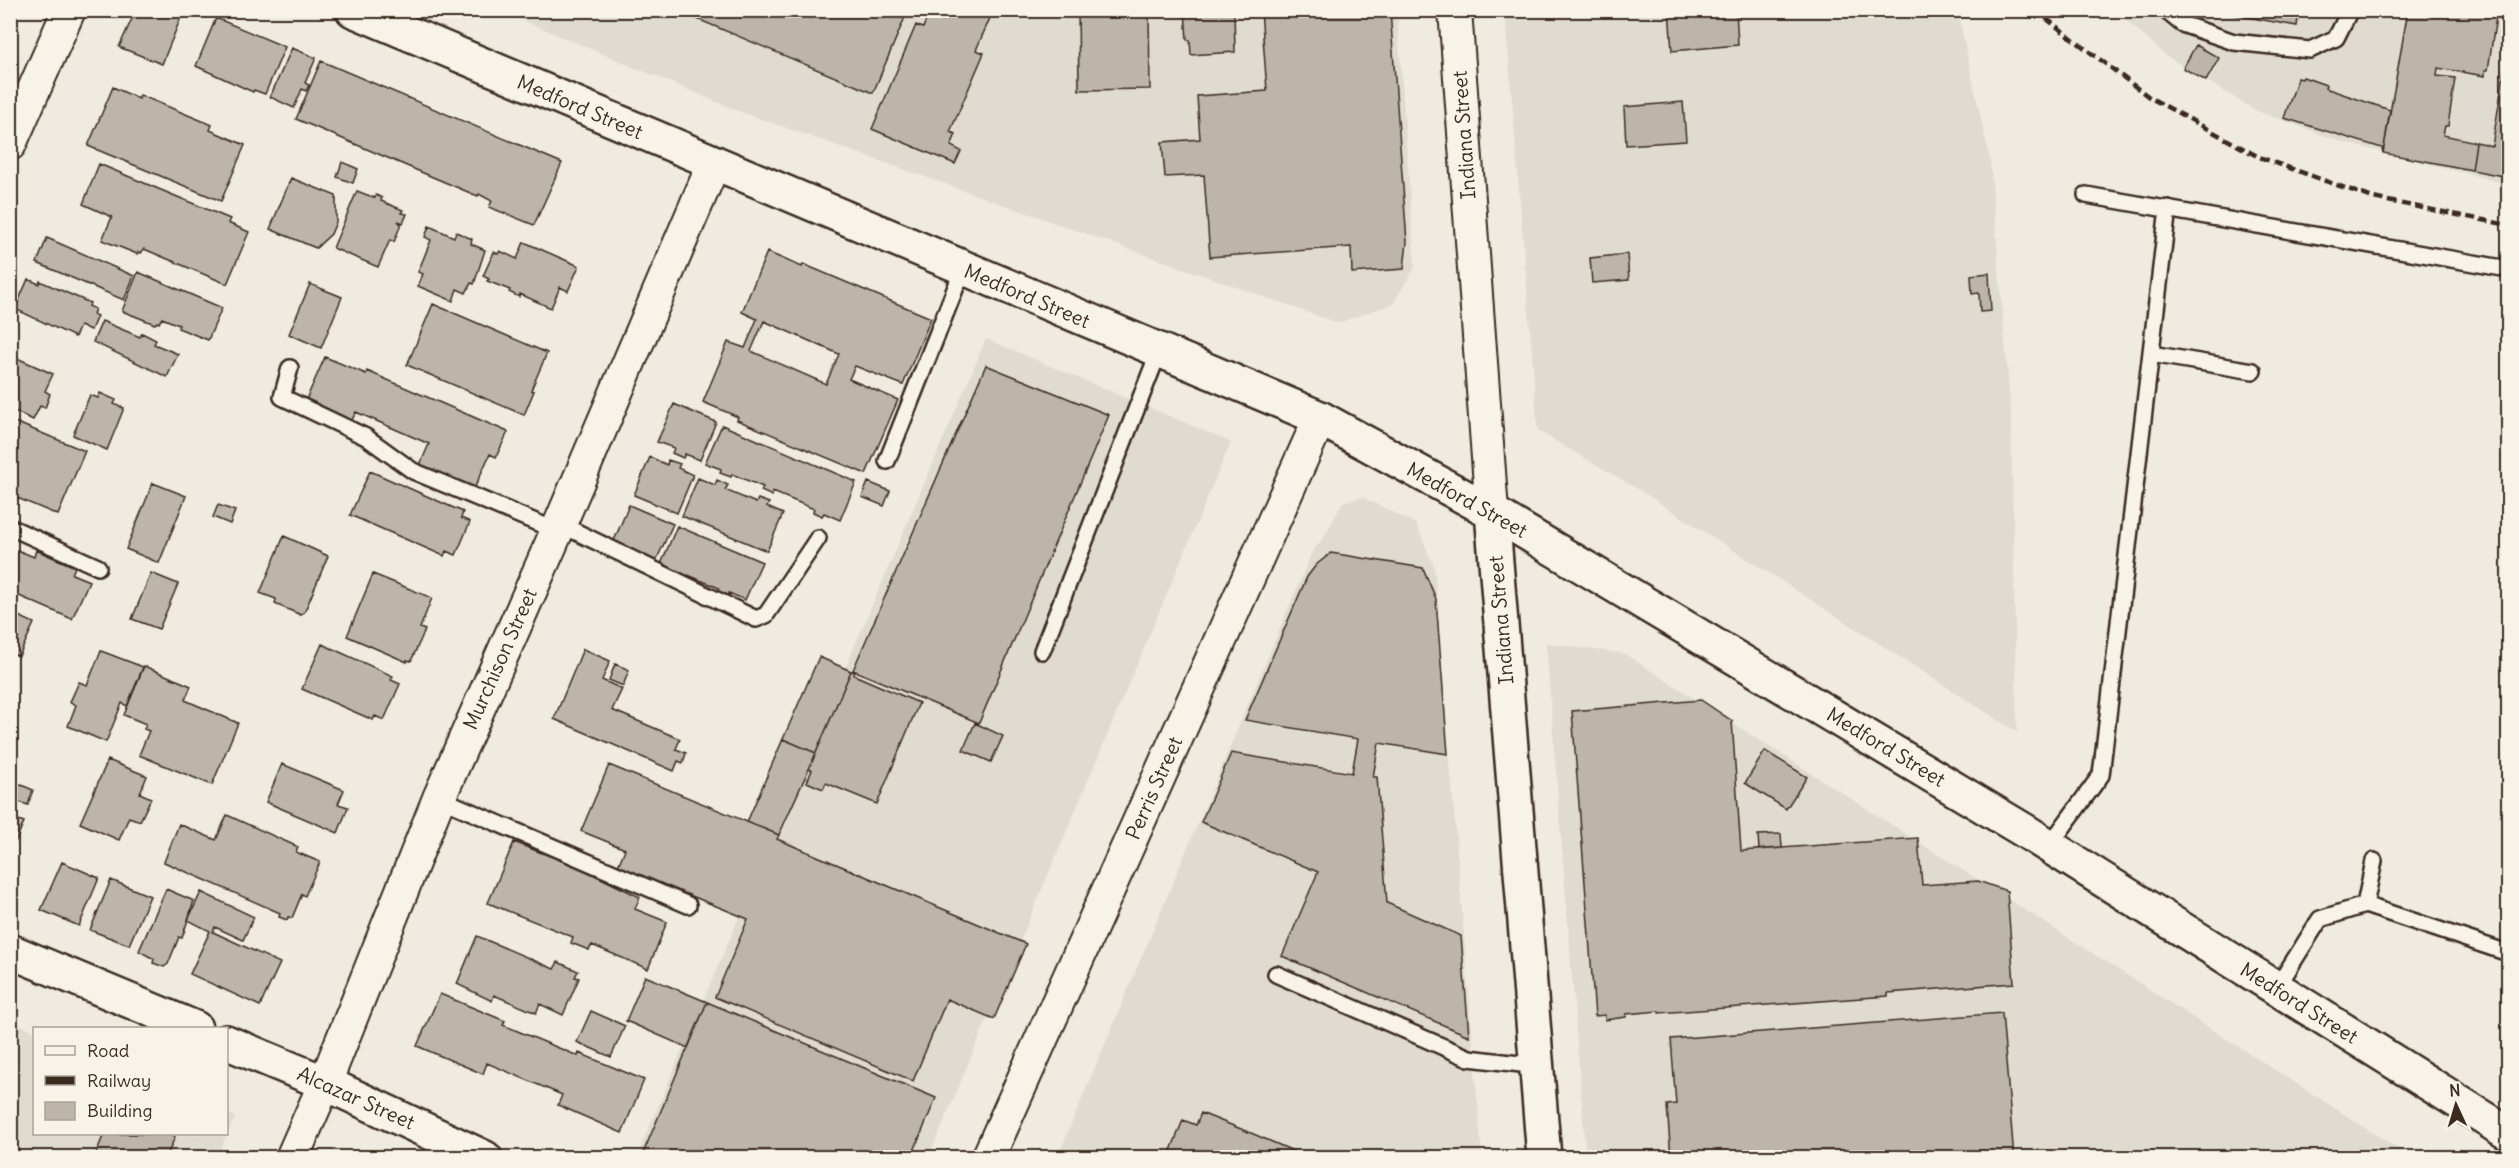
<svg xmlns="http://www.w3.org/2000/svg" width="2519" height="1168" font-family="Delius,sans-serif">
<rect width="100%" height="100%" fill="#efebe0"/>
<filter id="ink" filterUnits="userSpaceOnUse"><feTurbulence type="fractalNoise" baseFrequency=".0167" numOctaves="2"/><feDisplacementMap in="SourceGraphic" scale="12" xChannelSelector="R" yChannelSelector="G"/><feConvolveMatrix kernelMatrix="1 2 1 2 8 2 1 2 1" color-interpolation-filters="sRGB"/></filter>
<g filter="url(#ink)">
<!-- built -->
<path fill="#e0dbd0" d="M500 11H1397L1415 267 1393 304 1338 323 736 110Z
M1505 11H1955L1959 17 1990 160 2011 415 2017 732 1641 491 1538 431Z
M2116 11H2508V184L2342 142 2254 110 2165 55Z
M986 339 1231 442 929 1157 636 1158Z
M1362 497 1416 524 1434 566 1482 1157 1057 1158 1312 552 1323 539 1343 502Z
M1546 643 1625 654 2411 1157H1586Z
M10 1020 34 1031V1134H226L227 1113 235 1117 217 1157H11Z"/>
<!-- building -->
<path fill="#bdb5aa" stroke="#3b2a1e" stroke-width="1.5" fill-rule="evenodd" d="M136 10H184L162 64 119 47Z
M676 10H908L873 93Z
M930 10H973L990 18 976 50 984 53 950 132 956 134 951 146 961 151 955 164 872 129 916 25 923 28Z
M1078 10H1149L1150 89 1079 90Z
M1185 10H1234L1235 52 1191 55 1190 40H1187Z
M1261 10H1390L1407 242 1404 269 1352 273 1351 247 1210 257 1204 175 1165 177 1162 142 1200 139 1197 96 1267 91Z
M1669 10H1736L1738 45 1672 51Z
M2208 10H2299L2297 26Z
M2408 10H2497L2488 70H2485V76L2438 68 2437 76 2455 78 2448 126H2445L2443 135 2476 142 2472 170 2383 153Z
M216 18 285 47 265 94 254 90 253 92 196 66Z
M2196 45 2219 58 2206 81 2183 68Z
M292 48 316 58 305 83 309 85 306 91 302 89 294 108 270 97Z
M2508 50V177L2472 170 2476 142 2492 146Z
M321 61 562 163 534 225 489 207 492 201 479 194 478 196 468 192 296 119Z
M2303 77 2326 85 2325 88 2390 110 2383 153 2382 148 2284 118 2298 78 2302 79Z
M113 87 139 99 140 95 212 125 210 130 245 145 221 201 88 146Z
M1683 102 1686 141 1626 145 1624 107Z
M342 162 358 169 353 183 337 177Z
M99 164 230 219 228 223 249 232 227 284 144 249 141 253 138 252 137 254 102 240 112 217 83 204Z
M291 178 336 196V222L331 234 316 248 270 229Z
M357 191 375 198 376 195 382 198 381 201 403 210 401 213 407 214 403 223 398 221 401 224 394 242 390 240 378 267 333 248Z
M429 226 454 237 456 232 472 239 471 244 485 250 474 284 471 283 466 293 457 289 453 301 418 286 423 274 418 272 431 240 425 237Z
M47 238 134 276 124 300 37 263Z
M524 242 579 266 568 291 560 287 551 308 520 294 519 297 509 292 510 290 487 281 489 279 483 276 494 252 498 254 500 251 517 259Z
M767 252 802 267 803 264 931 318 903 385 855 366 849 379 898 400 866 474 737 420 738 417 703 402 728 342 745 348 757 319 742 312ZM764 321 839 354 826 384 751 351Z
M1627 254 1629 280 1592 283 1590 258Z
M138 272 222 308 208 340 178 328 179 325 162 318 159 323 157 322 155 324 122 311Z
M1989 273 1991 311 1980 312 1979 293 1972 294 1971 275Z
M28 279 39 284 40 281 90 303 89 306 95 309 93 314 97 316 91 330 80 326 75 337 15 309Z
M310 284 342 297 321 348 289 334Z
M433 304 547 353 531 390 534 391 524 415 407 365Z
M102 321 140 337 142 333 156 340 154 344 178 354 167 377 93 342Z
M10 355 53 374 45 391 50 394 45 408 40 406 33 420 10 409Z
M325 357 366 374 367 371 508 432 496 457 490 454 474 489 420 465 429 444 356 412 351 422 305 402Z
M986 365 1109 415 979 723 853 670Z
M100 393 116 400 114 404 124 408 107 450 73 435 90 395 98 398Z
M674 404 716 422 700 460 685 454 683 458 672 453 674 448 657 442Z
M10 420 85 451 58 515 10 495Z
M722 425 856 482 840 520 824 513 822 516 813 512 814 509 773 492 772 496 761 491 763 487 732 474 731 477 720 473 721 469 705 463Z
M650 457 667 465 668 460 680 464 678 468 693 475 677 513 634 495Z
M370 471 463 512 461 518 470 522 456 555 446 551 444 556 350 515Z
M698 478 715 485 717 480 728 485 725 490 756 503 758 499 769 503 767 507 783 514 767 551 682 516Z
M868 482 890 491 884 506 862 497Z
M153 483 186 496 159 563 126 549Z
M218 505 235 511 230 524 213 517Z
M629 505 673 524 656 561 640 554 639 559 613 543Z
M677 526 762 562 745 600 729 593 728 598 717 593 719 588 688 575 686 579 676 575 677 571 661 564Z
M284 536 328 556 305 611 301 615 275 604 276 599 260 593Z
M17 550 34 557 36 550 75 567 72 574 89 581 72 619 10 592V564Z
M1331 553 1423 568 1436 599 1448 754 1379 743 1373 777H1377L1387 903 1461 936 1469 1036 1282 956 1318 872 1201 822 1231 753 1352 773 1358 739 1245 720 1307 577 1316 565Z
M151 573 178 584 159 629 132 619Z
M373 574 432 598 420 628 425 630 411 661 407 660V662L347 636Z
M10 612 34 623 19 656 10 653Z
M322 644 393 676 391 680 400 684 384 720 375 716 373 720 302 689Z
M583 649 610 661 602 680 622 689 612 710 680 739 676 749 686 753 683 763 678 761 674 771 554 719Z
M101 651 143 667 127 706 122 703 106 742 68 726 76 705 70 702 79 682 87 685Z
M819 657 851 671 816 753 783 739Z
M615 664 629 670 623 686 609 680Z
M144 666 191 686 185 700 238 723 212 785 139 755 149 731 144 729 146 724 124 715Z
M851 671 855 672 854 675 919 703 877 804 826 783 823 789 807 782 812 770 809 769Z
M1701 700 1732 721 1741 851 1918 838 1922 885 1978 881 2007 891 2014 983 1888 993V996L1659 1013V1011L1626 1014V1017L1605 1020V1015L1595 1016 1572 711Z
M975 723 1003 736 991 762 963 750Z
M783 739 816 753 779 835 747 822Z
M1765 751 1807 777 1786 809 1745 783Z
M108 760 147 776 140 793 151 798 140 821 129 817 119 840 80 823Z
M282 764 344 790 338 804 348 807 338 833 266 802Z
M609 765 779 835 777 839 1026 944 994 1019 947 999 913 1081 715 997 748 919 618 866 625 849 581 831Z
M19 784 33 790 28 805 13 800Z
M227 815 298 847 296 852 320 862 305 896 302 894 292 918 288 917 287 920 279 917 280 913 164 862 179 824 216 840Z
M10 817 24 822 10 854Z
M1781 834 1782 848 1759 850 1758 835Z
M514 842 580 868 640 897 635 909 667 922 648 969 592 945 589 950 571 943 573 937 488 903Z
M62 862 99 878 79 926 41 910Z
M111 880 150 896 129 945 90 930Z
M166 889 194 901 182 938 179 937 168 964 164 967 153 963 154 959 139 951Z
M201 892 254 917 243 940 215 927 213 932 280 963 260 1006 190 974 210 931 188 920Z
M477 936 554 969 558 962 578 971 575 977 579 978 563 1015 540 1004 536 1013 494 995 492 1001 457 984Z
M645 976 707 1002 688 1048 626 1021Z
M440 994 505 1021 503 1025 578 1056 579 1053 644 1080 622 1133 558 1105 562 1095 487 1063 483 1074 417 1046Z
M707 1002 936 1098 911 1158 897 1152 895 1158H641Z
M591 1011 625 1026 611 1057 577 1042Z
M2002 1013 2014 1158H1671L1667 1105 1676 1104 1671 1039Z
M1201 1113 1251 1133 1310 1158H1182L1170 1153 1183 1120 1196 1125Z
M104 1134H168L175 1137 166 1158H94Z"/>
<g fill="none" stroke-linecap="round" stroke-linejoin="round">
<!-- service casing -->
<g stroke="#3b2a1e" stroke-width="20">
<path id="service" d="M2165 10 2182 24 2234 42 2310 50 2336 38 2350 10
M2086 195 2508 269
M2151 354 2253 371
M290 368 282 397 366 437 413 471 557 531
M887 461 963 269
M560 524 756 619 766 615 818 538
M10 527 98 567
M1042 651 1159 351
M439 798 688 905
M2049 846 2101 775 2168 208
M2365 905 2374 861
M1276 974 1469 1058 1537 1066
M2276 989 2320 919 2365 905 2508 953"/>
</g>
<!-- minor casing -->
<g stroke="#3b2a1e" stroke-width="36">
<path id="minor" d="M1455 10 1492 512
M10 144 69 10
M292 1158 325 1083 439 798 560 524 714 163
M988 1158 1320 418"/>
</g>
<!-- tertiary casing -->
<g stroke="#3b2a1e" stroke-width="38">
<path id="tertiary" d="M1492 512 1544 1158
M10 951 195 1028
M226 1042 325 1083 485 1158"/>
</g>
<!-- secondary casing -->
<g stroke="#3b2a1e" stroke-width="38">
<path id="secondary" d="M353 10 1320 418 1492 512 2025 831 2508 1133"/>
</g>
<!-- service -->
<use href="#service" stroke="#f7f3e8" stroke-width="15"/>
<!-- minor -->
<use href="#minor" stroke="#f7f3e8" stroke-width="32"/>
<!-- tertiary -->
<use href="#tertiary" stroke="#f7f3e8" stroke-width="33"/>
<!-- secondary -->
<use href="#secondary" stroke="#f7f3e8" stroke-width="33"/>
<!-- rail -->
<path stroke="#3b2a1e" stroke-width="4.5" stroke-dasharray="9 4.5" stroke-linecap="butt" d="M2035 10 2149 97 2259 157 2373 198 2508 225"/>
</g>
</g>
<g text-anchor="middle" stroke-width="6" stroke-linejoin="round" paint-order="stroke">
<!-- street labels -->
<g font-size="20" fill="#3b2a1e" stroke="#f7f3e8">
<text transform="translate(580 107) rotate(23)" y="7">Medford Street</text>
<text transform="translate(1464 135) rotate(-94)" y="7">Indiana Street</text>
<text transform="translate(1027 296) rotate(23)" y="7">Medford Street</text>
<text transform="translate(1467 500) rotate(29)" y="7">Medford Street</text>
<text transform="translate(1501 620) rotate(-95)" y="7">Indiana Street</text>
<text transform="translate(500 659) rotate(-66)" y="7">Murchison Street</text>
<text transform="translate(1886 747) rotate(31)" y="7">Medford Street</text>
<text transform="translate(1154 788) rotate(-66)" y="7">Perris Street</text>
<text transform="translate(2299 1003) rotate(32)" y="7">Medford Street</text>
<text transform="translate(356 1098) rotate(24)" y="7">Alcazar Street</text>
</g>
</g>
<!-- margin -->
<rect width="2519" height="1168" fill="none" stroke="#f7f3e8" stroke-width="36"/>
<rect x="18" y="18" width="2483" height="1132" fill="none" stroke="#3b2a1e" stroke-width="2" filter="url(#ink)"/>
<!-- legend -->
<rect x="33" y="1027" width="195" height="108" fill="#f7f3e8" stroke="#aca397" stroke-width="1.5"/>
<rect x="45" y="1046" width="30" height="9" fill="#f7f3e8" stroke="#aca397" stroke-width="1.5"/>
<text x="87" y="1057" font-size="18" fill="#3b2a1e">Road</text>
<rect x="45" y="1076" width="30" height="9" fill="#3b2a1e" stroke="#aca397" stroke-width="1.5"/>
<text x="87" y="1087" font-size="18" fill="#3b2a1e">Railway</text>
<rect x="45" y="1102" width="30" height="18" fill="#bdb5aa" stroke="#aca397" stroke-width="1.5"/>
<text x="87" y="1117" font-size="18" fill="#3b2a1e">Building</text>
<!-- north arrow -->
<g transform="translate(2456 1105) rotate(356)" stroke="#f7f3e8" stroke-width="4.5" paint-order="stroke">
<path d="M0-4.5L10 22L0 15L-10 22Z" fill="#3b2a1e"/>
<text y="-9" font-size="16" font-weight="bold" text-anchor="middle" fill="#3b2a1e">N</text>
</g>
</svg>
